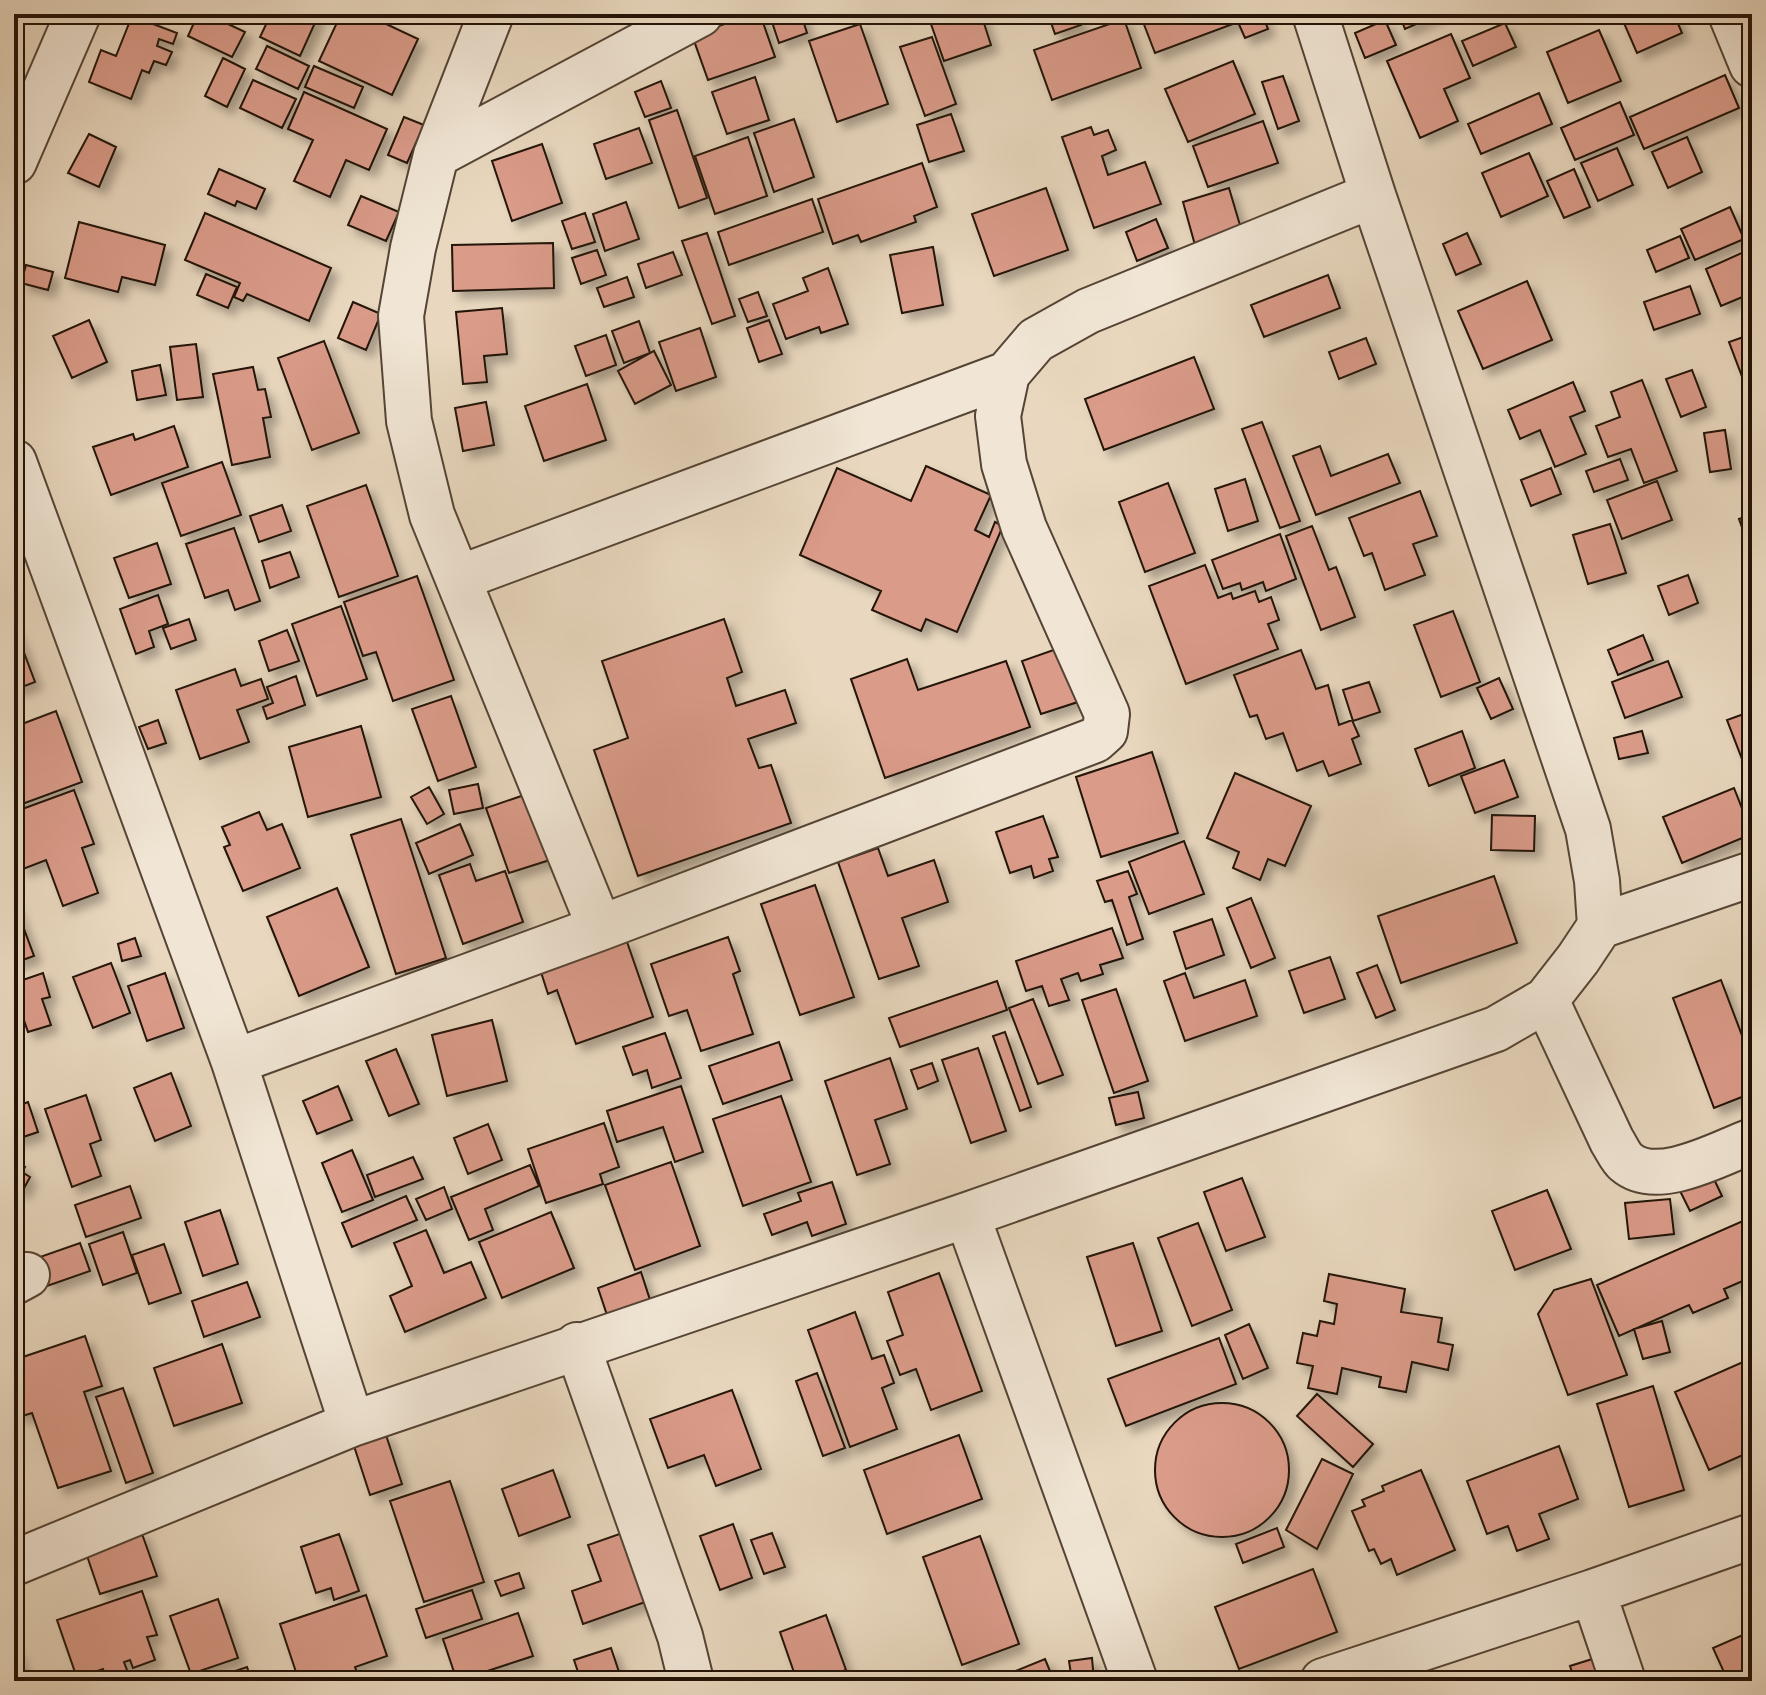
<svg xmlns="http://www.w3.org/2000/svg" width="1766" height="1695" font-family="'IM FELL Double Pica',serif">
<defs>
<filter id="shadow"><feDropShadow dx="7" dy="7" stdDeviation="4" flood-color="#0004"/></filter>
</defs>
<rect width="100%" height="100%" fill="#e9d8bf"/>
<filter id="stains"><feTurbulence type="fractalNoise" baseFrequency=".0025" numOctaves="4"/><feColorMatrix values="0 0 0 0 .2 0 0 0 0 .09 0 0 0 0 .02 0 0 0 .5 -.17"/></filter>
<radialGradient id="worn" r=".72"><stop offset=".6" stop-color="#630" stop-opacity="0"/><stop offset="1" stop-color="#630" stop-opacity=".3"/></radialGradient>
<!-- building -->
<path fill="#da9b89" stroke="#231307" stroke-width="2" filter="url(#shadow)" d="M198 14H207L245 32 232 57 188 36Z
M271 14H319L300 56 260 37Z
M341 14H365L418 39 392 95 319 61Z
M754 14H760L775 57 708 80 692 35Z
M775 14H801L807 33 779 43 770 16Z
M960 14H981L991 45 944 61 931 24Z
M1048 14H1077L1081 25 1055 34Z
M1140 14H1262L1268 29 1245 38 1238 22 1155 53Z
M1399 14H1439L1405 29Z
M1620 14H1674L1682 33 1637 53Z
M132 16 177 33 173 44 159 39 157 46 172 52 166 65 154 61 149 73 142 70 131 99 89 82 101 50 116 56Z
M1124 19 1141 68 1052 100 1034 50Z
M1385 20 1396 45 1365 58 1355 33Z
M1505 23 1516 47 1473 66 1462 41Z
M860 24 888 104 837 122 809 41Z
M1599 30 1621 81 1568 103 1547 52Z
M1451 34 1470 78 1444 89 1458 121 1420 138 1387 61Z
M932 37 956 104 925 116 900 47Z
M267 46 309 66 298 89 256 69Z
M223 58 245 69 227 107 205 96Z
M1233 61 1255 114 1188 142 1165 89Z
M314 66 363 87 354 108 305 87Z
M1725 75 1739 108 1644 149 1630 117Z
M1283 76 1299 121 1278 129 1262 82Z
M755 77 769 120 727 134 712 92Z
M253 80 296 99 282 128 240 108Z
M661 81 671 108 645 117 635 92Z
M304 92 387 129 369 170 346 160 330 197 294 181 313 140 288 129Z
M1539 93 1552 124 1481 154 1468 124Z
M1620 102 1634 135 1575 160 1561 128Z
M677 110 707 198 679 208 649 120Z
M951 114 964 151 929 162 917 125Z
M404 117 424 125 407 163 388 155Z
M794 119 814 177 774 192 754 133Z
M1263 121 1278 163 1208 187 1193 146Z
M1091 127 1094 135 1108 130 1116 150 1102 156 1108 175 1145 162 1161 204 1094 228 1062 137Z
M639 128 652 163 606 179 594 144Z
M89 134 116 147 99 187 68 173Z
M748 137 767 196 715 214 695 156Z
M1687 137 1702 172 1668 188 1652 152Z
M542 144 562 203 512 221 492 161Z
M1617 148 1633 185 1598 201 1581 163Z
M1529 153 1548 196 1501 217 1482 173Z
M922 163 937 207 914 216 916 222 861 242 858 235 833 244 818 199Z
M219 169 265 189 256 209 237 201 235 206 208 194Z
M1574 169 1590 207 1564 218 1547 181Z
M1046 188 1068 250 994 276 972 214Z
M1229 188 1242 232 1195 245 1183 202Z
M361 196 399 212 386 241 348 225Z
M812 199 823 232 729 265 718 232Z
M626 202 639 239 605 251 593 214Z
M1730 207 1744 239 1695 260 1681 229Z
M205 213 331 268 309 321 247 294 243 301 234 297 240 283 185 260Z
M585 213 595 242 572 249 562 221Z
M1156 219 1168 248 1137 261 1126 232Z
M79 222 165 245 155 285 122 277 118 292 65 278Z
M707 233 735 316 712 324 682 241Z
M1467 233 1481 264 1456 275 1443 244Z
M1680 236 1689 258 1656 272 1647 250Z
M553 243 554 288 453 291 452 245Z
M933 247 943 305 902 313 890 255Z
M597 250 606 275 581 284 572 258Z
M1746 251 1752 266V293L1721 306 1706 269Z
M673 252 682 275 646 288 638 264Z
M26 265 53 272 48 290 21 283Z
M828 268 848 324 821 333 819 327 786 339 773 304 808 291 803 278Z
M206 274 237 287 228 308 197 295Z
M1328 275 1340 308 1264 337 1251 305Z
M627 277 634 297 604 307 597 288Z
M1527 281 1552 340 1483 369 1458 311Z
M1690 286 1700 314 1654 330 1644 302Z
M758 292 767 316 748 322 739 299Z
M353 302 381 314 366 350 338 338Z
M502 308 507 354 484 356 487 382 463 384 456 312Z
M89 320 107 362 72 378 53 336Z
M769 320 782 354 759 362 747 328Z
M639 321 650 353 624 363 612 331Z
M700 328 716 377 676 391 659 342Z
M1752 334V403L1729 342Z
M606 335 616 365 586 376 575 346Z
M1366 338 1376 364 1339 379 1329 352Z
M324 341 359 433 312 450 278 358Z
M196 344 203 397 177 400 170 347Z
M654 351 671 385 635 404 618 371Z
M1194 357 1214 409 1104 450 1085 399Z
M160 365 166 395 137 400 132 371Z
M253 367 258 390 265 389 271 417 263 418 270 457 232 465 213 374Z
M1692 370 1706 407 1681 417 1666 379Z
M1642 380 1677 471 1644 483 1631 449 1608 457 1596 426 1620 417 1611 392Z
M1573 382 1585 411 1570 417 1586 454 1555 467 1540 430 1520 439 1508 410Z
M587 384 606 440 544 461 525 406Z
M486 402 494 445 463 451 455 408Z
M1262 422 1300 521 1280 528 1242 429Z
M174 426 188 467 111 495 93 447 133 434 135 440Z
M1725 430 1731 469 1710 472 1704 433Z
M1320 446 1331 476 1388 454 1400 483 1316 515 1293 456Z
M1620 459 1628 480 1594 492 1586 471Z
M222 462 241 515 181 536 162 483Z
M926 466 991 495 975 530 989 537 995 522 1003 526 957 632 926 619 921 631 872 610 881 591 800 555 837 468 911 501Z
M1551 468 1561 494 1531 506 1521 480Z
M1245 479 1258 521 1228 531 1215 489Z
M1657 481 1672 520 1622 539 1607 500Z
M1168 483 1195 553 1145 572 1119 502Z
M366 485 398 576 339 597 307 506Z
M1420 491 1437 536 1413 544 1425 575 1385 590 1372 553 1364 556 1349 518Z
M282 505 291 531 259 542 250 516Z
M1752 515V542L1748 544 1739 519Z
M1610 524 1626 573 1588 584 1573 535Z
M1312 526 1329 570 1336 567 1355 617 1321 630 1286 536Z
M234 528 260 601 235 610 228 590 205 598 186 544Z
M1280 534 1296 579 1266 591 1263 582 1242 590 1240 583 1223 589 1212 560Z
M157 543 171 584 129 598 114 558Z
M290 552 299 577 270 588 262 561Z
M1205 565 1218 598 1231 593 1233 599 1255 591 1259 602 1271 597 1279 620 1268 624 1278 649 1186 684 1149 586Z
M1688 575 1698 603 1669 615 1658 586Z
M417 576 454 680 393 701 376 652 363 656 344 602Z
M158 595 168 624 149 631 154 647 136 654 120 609Z
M341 606 367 679 317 696 292 624Z
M1453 611 1480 682 1441 697 1414 625Z
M189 619 196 640 171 649 163 628Z
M724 619 742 672 727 678 736 706 785 690 796 723 748 739 759 768 771 765 791 823 638 876 594 750 628 738 602 661Z
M14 626 35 682 14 690Z
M287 630 299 661 269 671 259 641Z
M1643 635 1653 660 1618 675 1608 650Z
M1065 646 1084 700 1041 714 1022 661Z
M1301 650 1316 689 1328 685 1339 725 1352 720 1359 736 1352 739 1361 764 1329 776 1323 761 1297 771 1283 733 1266 739 1257 715 1250 717 1234 675Z
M907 659 918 690 1006 661 1030 727 885 778 851 679Z
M1668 661 1682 697 1625 718 1612 682Z
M235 669 241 686 261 679 268 699 237 710 249 742 200 759 176 690Z
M296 676 305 705 267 719 263 707 273 703 267 687Z
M1499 678 1513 709 1491 719 1477 688Z
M1369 682 1380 712 1353 721 1343 690Z
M451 696 476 767 438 781 412 709Z
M56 711 82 782 14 807V727Z
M1752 711V755L1742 759 1727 720Z
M158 720 166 743 148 749 139 727Z
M361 726 381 797 308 817 289 747Z
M1462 731 1475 768 1429 786 1415 749Z
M1642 731 1648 753 1619 759 1614 738Z
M1152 752 1178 833 1101 857 1076 777Z
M1504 760 1518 797 1475 813 1461 776Z
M1235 773 1311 806 1285 866 1268 859 1260 880 1233 868 1239 852 1207 838Z
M478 784 483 808 454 814 449 790Z
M429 787 444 814 427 824 411 797Z
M1734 788 1752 834 1682 863 1663 817Z
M74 790 94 844 82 848 98 893 63 906 46 860 23 869 14 845V812Z
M533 792 556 858 509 873 486 808Z
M259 812 267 830 282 824 300 868 243 891 224 847 230 845 222 827Z
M1492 815 1535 816 1534 851 1491 850Z
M1043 816 1058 857 1049 859 1053 871 1034 878 1031 866 1010 873 996 832Z
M401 819 446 958 396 974 351 835Z
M460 824 473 855 429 874 416 843Z
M1184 841 1204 894 1149 914 1129 862Z
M878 848 888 876 934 860 948 902 902 918 919 966 879 979 838 862Z
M470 864 476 881 505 871 523 922 463 944 439 875Z
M1128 871 1137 894 1129 897 1143 939 1127 945 1112 900 1105 902 1097 881Z
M1494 876 1517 943 1401 983 1378 916Z
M815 885 854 997 800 1015 761 904Z
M337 888 369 967 299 996 267 917Z
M1251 898 1275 958 1251 968 1227 908Z
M14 902 34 956 14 963Z
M1212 919 1224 955 1186 969 1174 932Z
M1112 928 1123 958 1100 965 1103 974 1081 981 1078 973 1061 979 1069 1000 1049 1006 1042 986 1026 991 1016 961Z
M728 937 740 971 733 974 753 1034 701 1051 687 1010 669 1016 651 964Z
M135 938 141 956 122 961 118 944Z
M626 939 653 1017 576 1044 557 990 548 994 540 969Z
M1330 957 1345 999 1304 1013 1289 971Z
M111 963 130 1013 93 1028 73 977Z
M1377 965 1395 1010 1376 1018 1357 973Z
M43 973 50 997 42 999 51 1025 28 1032 14 991V983Z
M165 973 184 1028 147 1041 128 986Z
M1185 973 1194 998 1245 980 1257 1016 1185 1041 1164 981Z
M1721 980 1752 1062V1093L1714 1108 1673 998Z
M997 981 1007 1010 900 1047 889 1018Z
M1116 989 1148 1081 1114 1093 1082 1000Z
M1033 999 1063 1075 1038 1084 1009 1008Z
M492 1020 507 1081 447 1096 432 1035Z
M1005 1032 1031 1107 1020 1111 993 1036Z
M665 1033 681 1078 652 1088 647 1070 633 1075 623 1047Z
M779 1042 792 1080 723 1104 709 1066Z
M978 1048 1006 1131 971 1143 942 1060Z
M396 1049 419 1104 389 1116 366 1061Z
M890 1058 907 1109 875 1120 890 1164 857 1175 825 1081Z
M932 1063 938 1081 918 1089 911 1070Z
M171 1073 191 1126 155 1141 134 1088Z
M338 1086 352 1120 317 1134 303 1101Z
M681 1086 703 1152 675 1162 663 1127 617 1142 607 1111Z
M1138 1092 1144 1118 1116 1125 1109 1098Z
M86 1095 101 1140 90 1144 101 1176 72 1187 45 1109Z
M781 1096 811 1182 743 1206 713 1119Z
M28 1102 38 1132 14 1140V1107Z
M604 1123 619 1167 600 1174 603 1184 546 1203 528 1149Z
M488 1124 502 1160 468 1174 454 1138Z
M352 1150 373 1200 342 1212 322 1163Z
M413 1157 423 1179 375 1197 367 1175Z
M14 1161 25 1167 22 1172 30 1177 22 1192 14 1188Z
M671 1162 700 1246 635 1270 605 1185Z
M530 1165 539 1186 485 1209 493 1230 469 1240 451 1197Z
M1712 1175 1722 1196 1690 1211 1680 1191Z
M1242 1178 1265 1237 1226 1251 1204 1192Z
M832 1182 846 1224 812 1236 807 1222 772 1235 764 1214 801 1201 798 1193Z
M130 1186 141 1218 86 1237 75 1205Z
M444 1187 452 1209 426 1220 416 1199Z
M1547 1190 1571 1249 1515 1270 1492 1211Z
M406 1196 417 1220 352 1247 342 1223Z
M1670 1199 1674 1234 1629 1239 1625 1203Z
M220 1210 238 1264 203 1276 185 1222Z
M551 1212 574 1268 502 1298 479 1242Z
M1752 1217V1277L1724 1289 1728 1298 1693 1313 1689 1305 1619 1336 1597 1285Z
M1198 1223 1232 1310 1192 1326 1158 1238Z
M426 1230 444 1273 471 1262 486 1298 405 1332 390 1296 412 1286 394 1243Z
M123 1232 137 1273 103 1285 89 1244Z
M80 1243 90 1271 47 1286 37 1258Z
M1133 1243 1162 1331 1116 1346 1087 1257Z
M164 1244 181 1293 149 1304 132 1255Z
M641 1272 650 1300 607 1315 598 1288Z
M939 1273 982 1391 931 1410 916 1369 900 1375 887 1341 903 1335 888 1292Z
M1329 1274 1405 1289 1401 1312 1442 1318 1438 1342 1453 1345 1448 1370 1412 1362 1406 1392 1379 1387 1381 1377 1342 1368 1337 1394 1308 1388 1313 1366 1297 1363 1303 1333 1317 1336 1320 1321 1334 1324 1337 1304 1324 1301Z
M1591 1279 1627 1375 1568 1395 1538 1314 1554 1290Z
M247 1282 260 1317 204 1337 192 1301Z
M855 1312 872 1359 884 1355 894 1383 882 1388 897 1429 850 1447 808 1330Z
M1662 1321 1670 1352 1643 1359 1634 1329Z
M1249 1324 1268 1368 1243 1379 1225 1335Z
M85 1336 102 1386 84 1392 111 1471 58 1488 32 1413 19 1417 14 1401V1375L18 1373 14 1360Z
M1219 1338 1236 1384 1126 1426 1108 1379Z
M222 1344 242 1403 174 1426 154 1368Z
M1752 1358V1451L1709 1470 1675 1392Z
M817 1373 845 1448 823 1456 796 1381Z
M1653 1386 1684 1490 1629 1507 1597 1404Z
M123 1388 153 1473 126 1483 96 1397Z
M732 1390 761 1469 716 1486 704 1455 668 1468 650 1419Z
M1317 1394 1373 1444 1353 1467 1297 1416Z
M1155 1470a67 67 0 1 1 134 0a67 67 0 1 1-134 0Z
M385 1432 402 1484 370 1495 353 1443Z
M959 1435 982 1499 887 1534 864 1470Z
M1559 1446 1578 1499 1539 1514 1549 1539 1517 1551 1508 1526 1487 1534 1467 1481Z
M1322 1459 1353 1474 1317 1549 1286 1530Z
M553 1470 570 1517 519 1536 502 1489Z
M1421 1470 1455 1550 1397 1575 1391 1559 1381 1564 1374 1549 1369 1551 1352 1511 1365 1506 1362 1500 1384 1491 1382 1486Z
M450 1481 484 1582 424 1602 390 1501Z
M733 1524 752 1578 720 1590 700 1536Z
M1277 1528 1284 1547 1243 1563 1236 1544Z
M141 1531 157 1576 100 1594 85 1550Z
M628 1531 651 1600 583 1624 572 1591 601 1581 588 1545Z
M772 1533 785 1567 764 1574 751 1540Z
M339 1534 359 1591 334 1600 331 1588 316 1593 301 1547Z
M980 1536 1019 1644 962 1665 923 1557Z
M1313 1569 1337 1632 1239 1669 1215 1607Z
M519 1573 524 1588 501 1596 495 1581Z
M472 1590 482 1619 426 1638 416 1609Z
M142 1591 157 1635 147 1637 155 1660 133 1668 130 1660 124 1662 128 1673 107 1680 103 1669 77 1678 57 1620Z
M366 1595 387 1656 355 1667 360 1681H299L280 1624Z
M218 1599 238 1658 191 1674 170 1616Z
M518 1613 533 1656 457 1681 443 1639Z
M826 1615 846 1670 814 1681H797L780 1632Z
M1752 1631V1681H1728L1713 1648Z
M14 1644 26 1681H14Z
M611 1648 622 1681H581L574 1660Z
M1621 1650 1631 1681H1575L1570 1666Z
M1092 1658 1094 1681H1072L1069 1661Z
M1045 1659 1054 1681H991Z
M247 1667 252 1681H212L211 1679Z
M157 1671 160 1681H126Z"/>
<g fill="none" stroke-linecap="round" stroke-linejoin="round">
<!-- minor casing -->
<g stroke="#544435" stroke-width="48">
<path id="minor" d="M491 14 436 155 413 248 401 316 409 421 432 515 600 928
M1731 14 1752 65
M436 155 700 14
M14 162 78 14
M14 462 234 1062 352 1424
M459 578 1007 374
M1600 926 1752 874
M1546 1000 1612 1141C1616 1147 1621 1158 1626 1162 1657 1189 1720 1153 1752 1141
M234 1062 600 928 1095 740 1105 731 1107 714 1024 528 1004 464 998 416 1007 374 1036 340 1088 311 1373 195
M967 1215 1135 1681
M14 1282 27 1275
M577 1345 680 1636 691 1681
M14 1563 352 1424 967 1215 1496 1029 1546 1000 1578 959 1600 926 1597 881 1588 829 1373 195 1315 14
M1593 1592 1752 1536
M1323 1681 1593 1592 1623 1681"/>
</g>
<!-- minor -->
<use href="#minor" stroke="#f1e6d5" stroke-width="44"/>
</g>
<!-- margin -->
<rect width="1766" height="1695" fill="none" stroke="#e9d8bf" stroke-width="48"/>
<rect x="16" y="16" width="1734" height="1663" fill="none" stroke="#231307" stroke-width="4"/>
<rect x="24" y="24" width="1718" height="1647" fill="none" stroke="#231307" stroke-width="2"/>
<rect width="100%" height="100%" filter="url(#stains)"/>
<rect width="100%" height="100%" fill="url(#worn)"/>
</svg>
